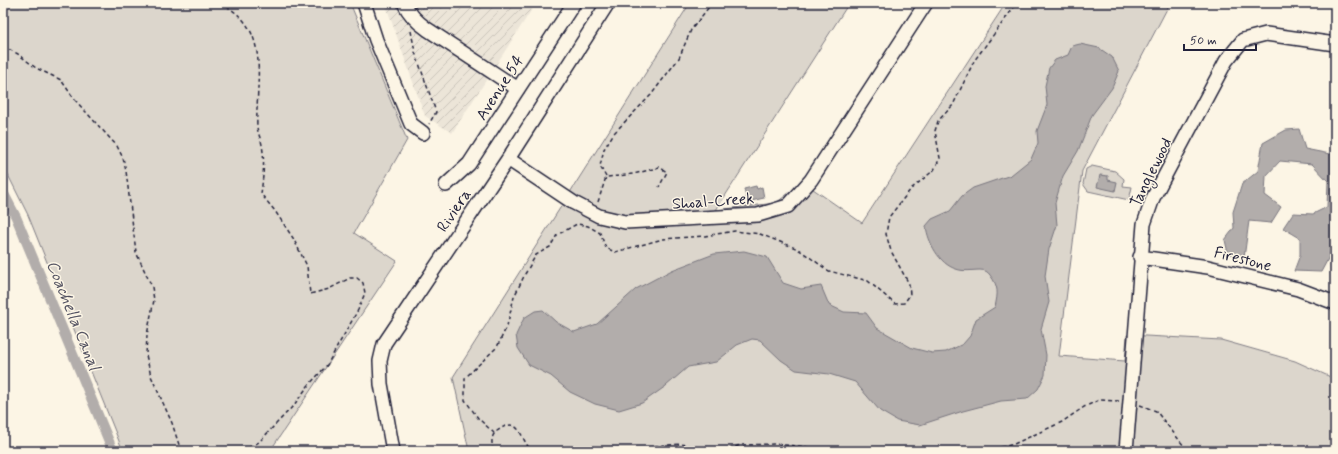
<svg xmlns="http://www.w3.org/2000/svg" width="1338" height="454" font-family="Mynerve,sans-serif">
<defs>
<pattern id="industrial-furrows" width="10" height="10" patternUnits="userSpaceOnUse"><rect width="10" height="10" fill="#ece5d8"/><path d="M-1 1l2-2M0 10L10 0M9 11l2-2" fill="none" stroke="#cac4ba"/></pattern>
</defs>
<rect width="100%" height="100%" fill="#fcf5e5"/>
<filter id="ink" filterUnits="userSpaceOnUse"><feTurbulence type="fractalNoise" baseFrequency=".025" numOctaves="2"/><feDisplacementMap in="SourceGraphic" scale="8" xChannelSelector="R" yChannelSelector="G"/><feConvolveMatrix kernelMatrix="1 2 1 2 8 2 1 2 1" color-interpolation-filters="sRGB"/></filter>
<g filter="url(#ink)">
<!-- industrial -->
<path fill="url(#industrial-furrows)" d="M385 3H536L452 133 425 116Z"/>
<!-- green -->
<path fill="#dcd6cc" stroke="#7f7c84" d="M3 3H350L407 140 354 233 397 261 270 451H123L28 215 3 165Z
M690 3H849L716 210 776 203 803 182 862 223 1006 3H1170L1082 171 1059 356 1125 361 1127 335 1221 340 1295 361 1335 379V451H469L453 377Z
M1092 166 1115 171 1124 179 1123 186 1132 187 1129 200 1088 191 1083 184 1086 169Z"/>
<!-- water -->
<path fill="#b2adab" stroke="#78757e" d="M1080 44 1099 48 1112 57 1119 71 1112 88 1092 115 1078 151 1063 176 1055 203 1057 225 1049 249 1045 276 1049 302 1041 329 1046 355 1045 375 1038 389 1027 399 1001 401 963 411 920 425 897 421 880 411 855 382 829 374 796 370 781 360 760 340 752 339 737 345 716 362 688 367 666 386 642 403 619 410 595 404 570 392 551 376 529 365 518 348 516 335 524 318 535 311 543 310 556 322 574 332 597 324 636 289 672 270 714 254 744 251 767 257 783 283 801 289 821 286 829 305 844 312 866 313 877 328 912 348 932 353 946 352 963 344 970 336 976 319 995 307C998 293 999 287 990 275 988 272 985 270 980 270 972 270 964 272 956 269 939 264 928 242 926 226L932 219 950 211 962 196 973 188 1011 175 1031 159 1038 143 1037 131 1047 105 1045 86 1049 68 1055 60 1068 55 1072 46Z
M1299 129 1305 149 1335 155V234L1329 257 1321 272 1294 271 1300 255V238L1283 228 1293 213 1313 214 1327 207 1328 181 1312 164 1280 161 1266 176 1265 195 1281 207 1271 223 1249 221 1244 258 1228 253 1225 240 1234 228 1233 212 1242 184 1258 171 1263 143 1286 130Z
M1100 175 1108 176V180L1117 182 1115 191 1097 187Z
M756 186 757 189 762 187 764 198 747 202 744 189Z"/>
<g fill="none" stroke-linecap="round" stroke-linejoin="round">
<!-- canal -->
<path stroke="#b2adab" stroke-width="10" d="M3 192 16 217 113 451"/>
<!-- minor casing -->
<g stroke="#22223b" stroke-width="16">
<path id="minor" d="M364 3 376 40 411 124 423 133
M404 3C409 14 417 22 427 29L518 89
M508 159 574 203 599 216 625 222 758 215 788 206 811 180 926 3
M446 185 469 164 574 3
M1140 257 1208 267 1298 289 1335 303
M393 451 381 384 380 361 384 344 508 159 608 3
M1126 451 1144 224 1153 198 1226 61 1243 40 1266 34 1335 44"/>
</g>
<!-- path -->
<path stroke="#22223b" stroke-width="1.5" stroke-dasharray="4 3" stroke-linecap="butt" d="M220 3C273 28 255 81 257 127 258 134 261 139 262 145 265 162 263 177 261 194L275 211 293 238 307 266 310 294 329 289 350 278H357L363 283 365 293 358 310 327 365 308 386 294 405 259 442 244 451
M411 31 415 52 436 112 429 124
M3 46 18 54 36 68 61 80 75 100 117 146 123 158 126 171 136 252 152 287 154 300 147 335 146 355 151 376 172 423 181 451
M606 177 600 166 604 149 614 133 651 95 679 58 691 30 712 3
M598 202 606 177C625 176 641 173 659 167L667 172 659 187
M1140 405 1156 411 1188 451
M494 433 478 418 465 400V378L497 347 507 326 514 297 525 274 536 255 550 247 557 235 577 224 588 226 600 233 606 248 615 252 663 239 705 236 735 231 760 234 798 249 829 271 868 281 895 304 904 303 910 295 909 284 891 251 886 234 889 217 911 189 934 170 940 158 935 131 938 121 953 105 974 61 1017 3
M493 451C492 444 490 436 497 431 521 413 520 441 532 451
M641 451 655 446 681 444 719 451
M722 451 741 445 775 444 806 447 815 451
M987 451 1014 444 1062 422 1084 407 1099 400 1119 401"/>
<!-- minor -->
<use href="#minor" stroke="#fcf5e5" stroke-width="13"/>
</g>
</g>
<g text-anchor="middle" stroke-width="3" stroke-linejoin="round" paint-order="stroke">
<!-- street labels -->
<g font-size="16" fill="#22223b" stroke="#fcf5e5">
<text transform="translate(499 87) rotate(-57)" y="6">Avenue 54</text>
<text transform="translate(1150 172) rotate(-64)" y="6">Tanglewood</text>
<text transform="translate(713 200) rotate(-4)" y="6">Shoal-Creek</text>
<text transform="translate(453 210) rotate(-56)" y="6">Riviera</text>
<text transform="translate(1243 258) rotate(14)" y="6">Firestone</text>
</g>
<!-- water labels -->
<g font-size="17" font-style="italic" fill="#545362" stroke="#fcf5e5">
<text transform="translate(74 315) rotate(68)" y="6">Coachella Canal</text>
</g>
</g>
<!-- margin -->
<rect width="1338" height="454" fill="none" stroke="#fcf5e5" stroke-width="16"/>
<rect x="8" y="8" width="1322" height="438" fill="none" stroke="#22223b" stroke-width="1.5" filter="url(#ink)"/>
<!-- scale -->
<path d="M1184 44v6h72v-6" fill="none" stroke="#22223b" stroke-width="2"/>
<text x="1190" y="44" font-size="12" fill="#22223b" stroke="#fcf5e5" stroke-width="3" paint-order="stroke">50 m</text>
</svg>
